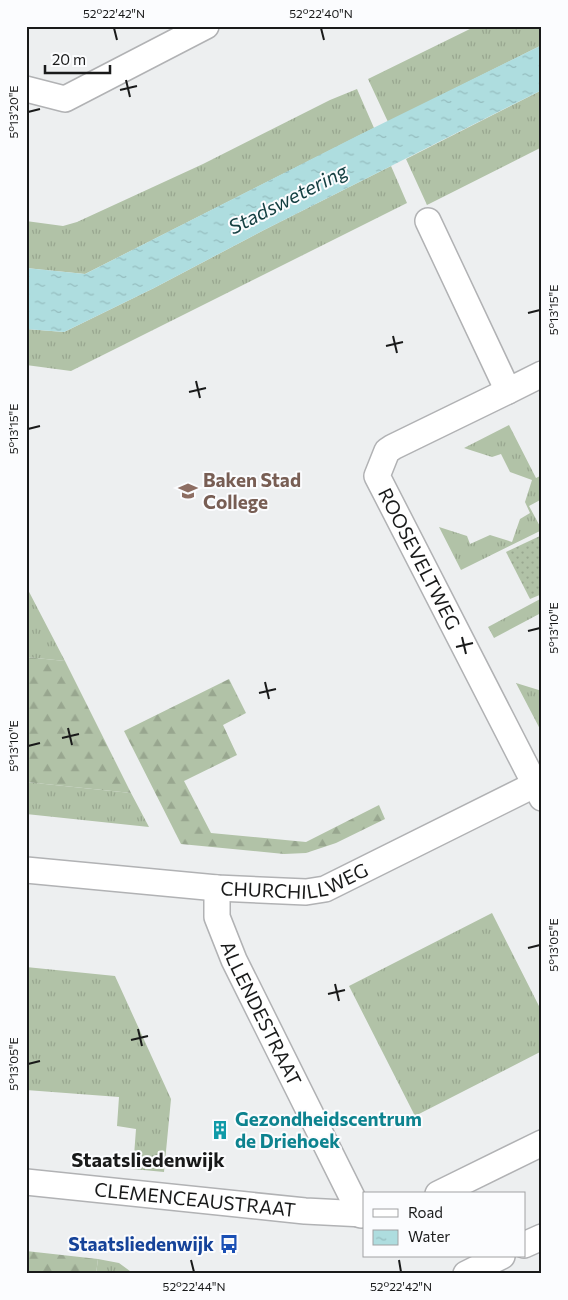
<svg xmlns="http://www.w3.org/2000/svg" width="568" height="1300" font-family="Commissioner,sans-serif">
<defs>
<pattern id="grass-tufts" width="24" height="20" patternUnits="userSpaceOnUse" patternTransform="scale(1.25)"><rect width="24" height="20" fill="#b1c2a7"/><path d="M3 7l-1-3M5 7V3M7 7l1-3M15 17l-1-3M17 17v-4M19 17l1-3" fill="none" stroke="#98a68f"/></pattern>
<pattern id="forest-firs" width="22" height="20" patternUnits="userSpaceOnUse" patternTransform="scale(1.25)"><rect width="22" height="20" fill="#b1c2a7"/><path d="M5 1l3.5 6h-7zM16 11l3.5 6h-7z" fill="#98a68f"/></pattern>
<pattern id="park-dots" width="8" height="8" patternUnits="userSpaceOnUse" patternTransform="scale(1.25)"><rect width="8" height="8" fill="#b1c2a7"/><path d="M2 2h.1M6 6h.1" fill="none" stroke="#98a68f" stroke-width="1.8" stroke-linecap="round"/></pattern>
<pattern id="water-ripples" width="26" height="14" patternUnits="userSpaceOnUse" patternTransform="scale(1.25)"><rect width="26" height="14" fill="#aedddf"/><path d="M2 4q2-2 4 0t4 0M15 11q2-2 4 0t4 0" fill="none" stroke="#95bdbf"/></pattern>
</defs>
<rect width="100%" height="100%" fill="#edeff0"/>
<!-- grass -->
<path fill="url(#grass-tufts)" d="M476 26H542V45L388 122 368 79Z
M357 89 374 128 85 274 26 268V221L63 226 77 222 203 164 330 100Z
M542 90V147L427 205 406 159Z
M391 166 407 203 71 371 26 365V329L64 332 154 288 264 230Z
M509 425 536 478 542 475V499L529 506 542 530 461 570 439 527 467 536 470 544 490 535 512 542 520 519 530 513 525 502 532 480 510 472 501 454 492 457 464 448Z
M26 586 65 661 26 657Z
M542 598 541 613 494 638 488 627Z
M516 683 542 691V730L541 731Z
M26 782 131 793 149 827 26 814Z
M492 913 542 1012V1051L415 1116 349 986Z
M26 967 115 976 171 1099 164 1172 133 1169 136 1129 117 1126 119 1097 26 1090Z
M98 1259 119 1263 134 1274H96Z"/>
<!-- forest -->
<path fill="url(#forest-firs)" d="M26 657 65 661 131 793 26 782Z
M229 679 246 713 223 725 237 755 184 781 211 833 306 842 379 805 385 819 336 843 306 853 284 854 181 844 124 731Z
M26 1251 98 1259 96 1274H26Z"/>
<!-- park -->
<path fill="url(#park-dots)" d="M542 535V594L530 599 506 552Z"/>
<!-- water -->
<path fill="url(#water-ripples)" d="M542 45V90L264 230 154 288 64 332 26 329V268L85 274 359 135Z"/>
<g fill="none" stroke-linecap="round" stroke-linejoin="round">
<!-- minor casing -->
<g stroke="#b1b2b4" stroke-width="28">
<g id="minor">
<path d="M26 89 65 99 206 26"/>
<path d="M428 221 508 391 542 374"/>
<path id="s1" d="M508 391 393 447 387 451 377 476 542 798"/>
<path id="s2" d="M26 870 217 888 306 892 325 889 542 781"/>
<path id="s3" d="M217 888V917L234 960 361 1215"/>
<path id="s4" d="M26 1182 305 1211 364 1214"/>
<path d="M438 1194 542 1143"/>
<path d="M524 1245 542 1237"/>
<path d="M466 1274 502 1256"/>
</g>
</g>
<!-- minor -->
<use href="#minor" stroke="#fff" stroke-width="25"/>
</g>
<!-- ticks -->
<path fill="none" stroke="#191a1a" stroke-width="2" d="M114 28 117 40M321 28 324 40M126 80 130 97M120 90 137 86M28 112 40 109M528 313 540 310M393 336 397 353M386 346 403 342M196 381 200 398M189 392 206 388M28 429 40 426M528 631 540 628M462 637 466 654M456 647 473 643M265 682 269 699M259 693 276 689M68 728 72 745M62 738 79 734M28 746 40 743M528 948 540 945M335 984 339 1001M328 994 345 990M138 1029 142 1046M131 1040 148 1036M28 1064 40 1061M191 1260 194 1272M399 1260 401 1272"/>
<!-- icons -->
<defs>
<g id="school-bare" transform="scale(1.5)"><path d="M0-5L7-2L0 1L-7-2ZM-4 1L0 2.5L4 1V4Q0 6-4 4Z" fill="#8d6e63" stroke="#fbfcfe" stroke-width="2.5" paint-order="stroke"/></g>
<g id="building-bare" transform="scale(1.5)"><path d="M-4-6H4V6H1V3H-1V6H-4ZM-2.5-4.3h1.7v1.8h-1.7ZM.8-4.3h1.7v1.8H.8ZM-2.5-1h1.7V.8h-1.7ZM.8-1h1.7V.8H.8Z" fill="#0f9aa8" stroke="#fbfcfe" stroke-width="2.5" paint-order="stroke"/></g>
<g id="bus-bare" transform="scale(1.5)"><path d="M-5-6H5V4H4V6H2V4H-2V6H-4V4H-5ZM-3.5-4V0h7V-4ZM-3.5 1.2v1.5H-2V1.2ZM2 1.2v1.5H3.5V1.2Z" fill="#1a4fb4" stroke="#fbfcfe" stroke-width="2.5" paint-order="stroke"/></g>
</defs>
<g fill-rule="evenodd">
<use href="#school-bare" x="188" y="491"/>
<use href="#building-bare" x="220" y="1130"/>
<use href="#bus-bare" x="229" y="1244"/>
</g>
<g text-anchor="middle" stroke-width="4" stroke-linejoin="round" paint-order="stroke">
<!-- education labels -->
<g font-size="19" font-weight="bold" fill="#785e54" stroke="#fbfcfe" text-anchor="start">
<text x="203" y="487">Baken Stad<tspan x="203" dy="22">College</tspan></text>
</g>
<!-- street labels -->
<g font-size="19" fill="#191a1a" stroke="#fbfcfe">
<text dy="7" stroke="none"><textPath href="#s1" startOffset="255">ROOSEVELTWEG</textPath></text>
<text dy="7" stroke="none"><textPath href="#s2" startOffset="271">CHURCHILLWEG</textPath></text>
<text dy="7" stroke="none"><textPath href="#s3" startOffset="135">ALLENDESTRAAT</textPath></text>
<text dy="7" stroke="none"><textPath href="#s4" startOffset="170">CLEMENCEAUSTRAAT</textPath></text>
</g>
<!-- culture labels -->
<g font-size="19" font-weight="bold" fill="#0d838f" stroke="#fbfcfe" text-anchor="start">
<text x="235" y="1126">Gezondheidscentrum<tspan x="235" dy="22">de Driehoek</tspan></text>
</g>
<!-- transit labels -->
<g font-size="19" font-weight="bold" fill="#164399" stroke="#fbfcfe" text-anchor="end">
<text x="214" y="1251">Staatsliedenwijk</text>
</g>
<!-- water labels -->
<g font-size="20" font-style="italic" fill="#133f41" stroke="#fbfcfe">
<text transform="translate(288 199) rotate(-27)" y="7">Stadswetering</text>
</g>
<!-- neighbourhood labels -->
<g font-size="20" font-weight="bold" fill="#191a1a" stroke="#fbfcfe">
<text x="148" y="1167">Staatsliedenwijk</text>
</g>
</g>
<!-- border -->
<rect width="568" height="1300" fill="none" stroke="#fbfcfe" stroke-width="55"/>
<!-- legend -->
<rect x="363" y="1192" width="162" height="65" fill="#fbfcfe" stroke="#a1a2a3"/>
<rect x="373" y="1209" width="25" height="8" fill="#ffffff" stroke="#a1a2a3"/>
<text x="408" y="1218" font-size="15" fill="#191a1a">Road</text>
<rect x="373" y="1230" width="25" height="15" fill="url(#water-ripples)" stroke="#a1a2a3"/>
<text x="408" y="1242" font-size="15" fill="#191a1a">Water</text>
<!-- scale -->
<path d="M45 65v8h65v-8" fill="none" stroke="#191a1a" stroke-width="2.5"/>
<text x="52" y="65" font-size="15" fill="#191a1a" stroke="#fbfcfe" stroke-width="4" paint-order="stroke">20 m</text>
<rect x="28" y="28" width="512" height="1244" fill="none" stroke="#191a1a" stroke-width="2"/>
<g font-size="12" text-anchor="middle" fill="#191a1a">
<text x="114" y="18">52°22'42"N</text>
<text x="321" y="18">52°22'40"N</text>
<text transform="translate(14 112) rotate(-90)" y="4">5°13'20"E</text>
<text transform="translate(554 310) rotate(-90)" y="4">5°13'15"E</text>
<text transform="translate(14 429) rotate(-90)" y="4">5°13'15"E</text>
<text transform="translate(554 628) rotate(-90)" y="4">5°13'10"E</text>
<text transform="translate(14 746) rotate(-90)" y="4">5°13'10"E</text>
<text transform="translate(554 945) rotate(-90)" y="4">5°13'05"E</text>
<text transform="translate(14 1064) rotate(-90)" y="4">5°13'05"E</text>
<text x="194" y="1291">52°22'44"N</text>
<text x="401" y="1291">52°22'42"N</text>
</g>
</svg>
